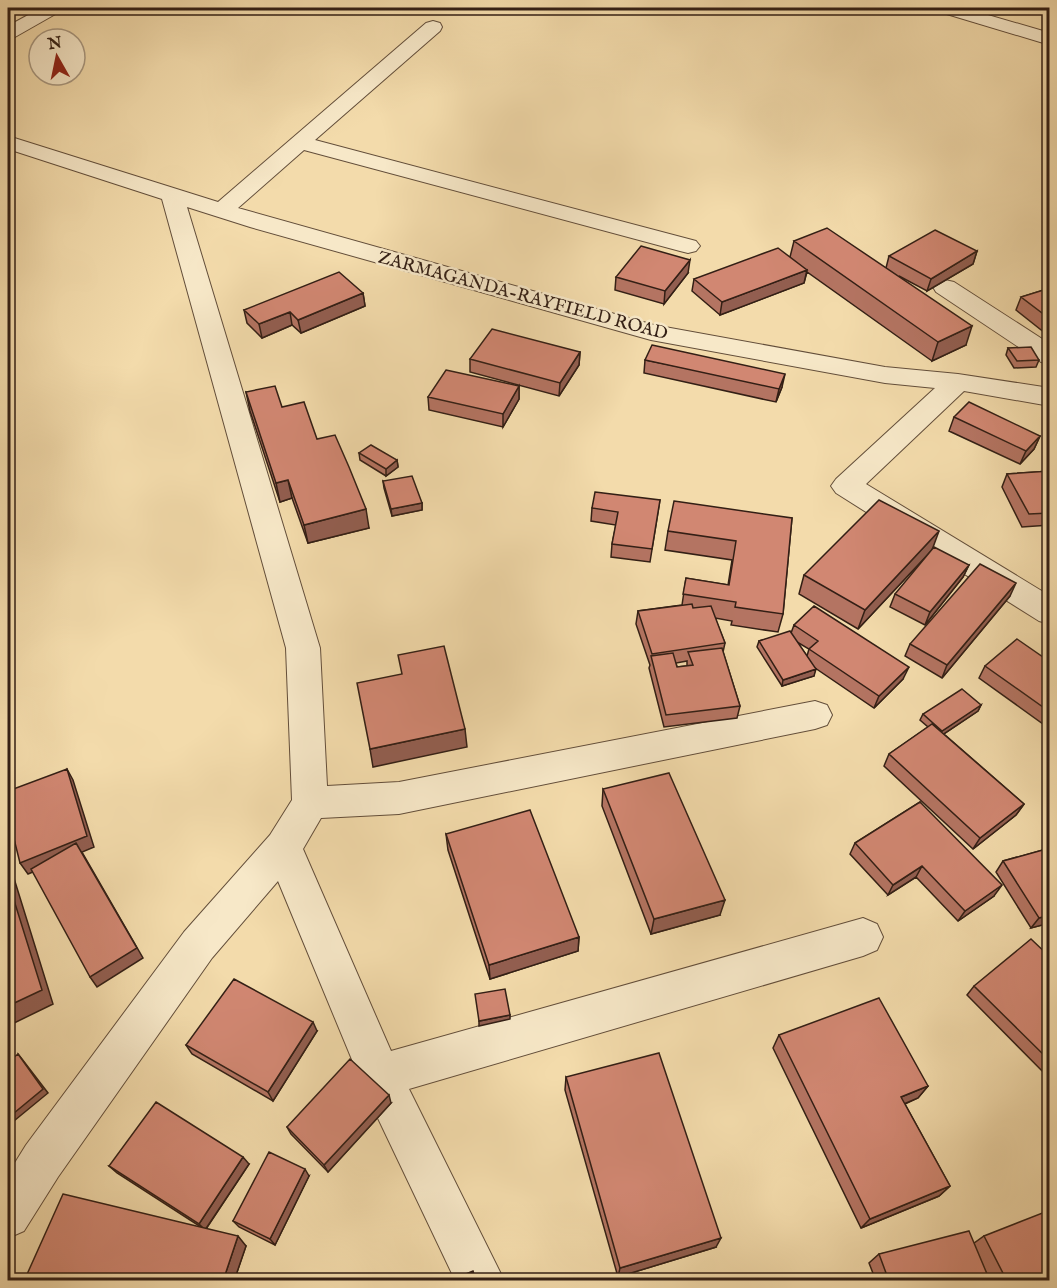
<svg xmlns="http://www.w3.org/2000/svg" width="1057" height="1288" font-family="'IM FELL English',serif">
<rect width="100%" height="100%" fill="#f3dbab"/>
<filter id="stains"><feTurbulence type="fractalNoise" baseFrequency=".00333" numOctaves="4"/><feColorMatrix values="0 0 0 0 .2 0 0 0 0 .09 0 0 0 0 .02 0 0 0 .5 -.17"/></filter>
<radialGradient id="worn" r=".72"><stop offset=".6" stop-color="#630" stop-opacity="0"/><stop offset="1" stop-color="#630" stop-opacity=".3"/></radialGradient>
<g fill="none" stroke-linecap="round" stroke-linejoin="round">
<!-- minor casing -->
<g stroke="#634e3a" stroke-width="2">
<path id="minor" d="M41 8H62L59 12 15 37 8 38V26Z
M937 8H964L1050 33V45L940 12Z
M433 21 440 23 442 27 440 31 315 140 696 241 700 246 696 251 688 253 680 251 304 150 238 208 654 325 885 367 958 374 1050 388V406L964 391 866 484 1050 596V624L1039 621 836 493 831 486 836 479 935 388 885 383 651 340 250 227 187 207 320 648 327 786 399 782 815 701 827 705 832 715 827 725 815 729 399 814 321 818 303 849 391 1051 863 918 877 924 883 937 877 950 863 956 409 1089 504 1280H455L365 1091 278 881 212 958 58 1177 24 1231 8 1238V1174L26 1145 184 932 270 835 292 800 286 648 162 199 8 149V136L218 202 426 23Z
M945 280 954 282 1050 344V364L1041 362 936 292 933 287 936 282Z"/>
</g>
<!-- minor -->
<use href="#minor" fill="#f7e8c8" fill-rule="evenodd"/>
</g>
<!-- wall -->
<path fill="#b47462" stroke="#331f15" stroke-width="1.5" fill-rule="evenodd" d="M794 241 886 268 889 256 977 251 973 264 927 291 899 276 966 345 932 361 807 272 804 283 720 315 692 291 694 279 790 257Z
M688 273 664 304 615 290 616 277Z
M1050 288V337L1016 310 1021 297Z
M363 293 365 306 301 333 292 325 262 338 247 323 244 310Z
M1008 348 1039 360 1036 367 1014 368 1006 355Z
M580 352 579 365 559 396 470 372V359Z
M645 360 782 387 776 402 644 373Z
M519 386V399L503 427 429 410 428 397Z
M246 392 282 407 317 439 369 528 308 543 292 498 280 502 250 411Z
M954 417 1040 436 1034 449 1020 464 949 431Z
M359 453 397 460 398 467 386 476 360 460Z
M1050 471V525L1022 527 1002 487 1007 474Z
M383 481 422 503V510L392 516 384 488Z
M660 500 650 562 611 557 612 544 616 525 591 521 592 508Z
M792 518 783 614 778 632 731 625 732 621 715 618 725 643 723 652 740 706 737 718 664 727 649 668 650 665 636 624 638 611 682 605 686 578 728 585 732 560 665 550 668 531ZM687 661V666L677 667 676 663Z
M932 550 858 629 799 594 804 575Z
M969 565 963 577 925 625 890 607 895 594Z
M1010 596 942 678 905 656 910 644Z
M794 625 903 679 874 708 815 668 814 676 782 686 757 647 759 641 791 633ZM797 642 809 649 807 656Z
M1050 662V729L979 678 985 666Z
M981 705 978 711 944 734 1024 804 1016 815 973 849 884 766 889 754 928 727 920 720 923 714Z
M603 789 720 915 651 934 602 806Z
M920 802 994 896 958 921 916 877 888 895 850 854 855 843Z
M446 834 579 937 578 951 490 979 448 850Z
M1050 848V923L1031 928 996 872 1003 861Z
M1050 953V1079L967 995 974 986 1048 955Z
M317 1031 273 1101 192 1054 186 1045Z
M779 1035 928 1086 918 1098 905 1104 950 1186 939 1196 861 1228 773 1048Z
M566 1077 716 1247 618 1277 565 1090Z
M391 1103 328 1172 291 1134 287 1127Z
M249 1164 206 1229 246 1246 234 1281H24L201 1227 117 1173 109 1166Z
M309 1176 275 1245 239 1227 233 1221Z
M984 1236 1050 1281H876L869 1263 879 1254 974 1243Z"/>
<!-- shaded-wall -->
<path fill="#925e50" stroke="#331f15" stroke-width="1.5" d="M977 251 973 264 927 291 931 279Z
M690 260 688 273 664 304 665 291Z
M807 270 804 283 720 315 722 302Z
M363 293 365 306 301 333 298 320Z
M290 312 292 325 262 338 259 324Z
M972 326 966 345 932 361 938 342Z
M580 352 579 365 559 396 560 383Z
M785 374 782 387 776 402 779 389Z
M519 386V399L503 427V414Z
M1040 436 1034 449 1020 464 1026 451Z
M397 460 398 467 386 476V469Z
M288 480 292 498 280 502 276 483Z
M422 503V510L392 516 391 509Z
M366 509 369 528 308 543 304 525Z
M939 531 932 550 858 629 865 610Z
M969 565 963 577 925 625 930 612Z
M1016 583 1010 596 942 678 947 665Z
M909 667 903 679 874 708 879 696Z
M816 669 814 676 782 686 783 680Z
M981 705 978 711 939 737 942 731Z
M465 729 467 747 373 767 370 749Z
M67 769 73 780 94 847 82 852 143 958 97 987 90 977 81 852 28 874 20 863Z
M1024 804 1016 815 973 849 980 838Z
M8 859 53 1004 8 1026Z
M922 866 916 877 888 895 893 885Z
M1002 885 994 896 958 921 965 911Z
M725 900 720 915 651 934 654 919Z
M1050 915V923L1031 928 1039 918Z
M579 937 578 951 490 979 489 965Z
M510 1015V1019L479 1026V1021Z
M313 1022 317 1031 273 1101 268 1092Z
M18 1054 22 1059 48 1093 9 1125 8 1124V1118Z
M928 1086 918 1098 892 1109 901 1097Z
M389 1095 391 1103 328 1172 324 1165Z
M243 1157 249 1164 205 1230 199 1224Z
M305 1169 309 1176 275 1245 270 1239Z
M950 1186 939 1196 861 1228 870 1219Z
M238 1236 246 1246 234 1281H223Z
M721 1238 716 1247 618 1277 620 1268Z"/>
<!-- building -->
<path fill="#d18772" stroke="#331f15" stroke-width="1.5" d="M827 228 972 326 938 342 794 241Z
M935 230 977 251 931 279 889 256Z
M641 246 690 260 665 291 616 277Z
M778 248 807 270 722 302 694 279Z
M339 272 363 293 298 320 290 312 259 324 244 310Z
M1050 288V319L1021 297Z
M492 329 580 352 560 383 470 359Z
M652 345 785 374 779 389 645 360Z
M1031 347 1039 360 1017 361 1008 348Z
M446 370 519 386 503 414 428 397Z
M275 386 282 407 304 402 317 439 335 435 349 467 366 509 304 525 288 480 276 483 246 392Z
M969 402 1040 436 1026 451 954 417Z
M371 445 397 460 386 469 359 453Z
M1050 471V513L1029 514 1007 474Z
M412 476 422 503 391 509 383 481Z
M595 492 660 500 652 549 612 544 618 512 592 508Z
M879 500 939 531 865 610 804 575Z
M674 501 792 518 783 614 735 607 736 602 683 594 686 578 729 585 736 541 668 531Z
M934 547 969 565 930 612 895 594Z
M980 564 1016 583 947 665 910 644Z
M692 604 693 608 711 606 725 643 652 654 638 611Z
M814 606 909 667 879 696 809 649 818 641 794 625Z
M790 631 816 669 783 680 759 641Z
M1017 639 1050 662V712L985 666Z
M444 646 465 729 370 749 357 683 402 674 398 655Z
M722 648 740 706 666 715 651 656 673 653 677 667 693 665 688 652Z
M962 689 981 705 942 731 923 714Z
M932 724 1024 804 980 838 889 754Z
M67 769 87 836 20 863 8 815V791Z
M669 773 725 900 654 919 603 789Z
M920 802 1002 885 965 911 922 866 893 885 855 843Z
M530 810 579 937 489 965 446 834Z
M76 843 137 948 90 977 31 869Z
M1050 848V915L1039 918 1003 861Z
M8 881 42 990 8 1006Z
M1031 939 1050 957V1061L974 986Z
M234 979 313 1022 268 1092 186 1045Z
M505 989 510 1015 479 1021 475 994Z
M879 998 928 1086 901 1097 950 1186 870 1219 779 1035Z
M659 1053 721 1238 620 1268 566 1077Z
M18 1054 43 1089 8 1118V1062Z
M350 1059 389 1095 324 1165 287 1127Z
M156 1102 243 1157 199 1224 109 1166Z
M269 1152 305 1169 270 1239 233 1221Z
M63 1194 238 1236 223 1281H24Z
M1050 1210V1281H1007L984 1236Z
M969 1231 990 1281H889L879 1254Z
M473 1271 476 1281H449Z
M293 1275 297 1281H288Z"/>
<g text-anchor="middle" stroke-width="5" stroke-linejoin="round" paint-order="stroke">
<!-- far-street labels -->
<g font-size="18" fill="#331f15" stroke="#f7e8c8">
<text transform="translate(523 295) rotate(15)" y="6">ZARMAGANDA-RAYFIELD ROAD</text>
</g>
</g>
<!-- margin -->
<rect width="1057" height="1288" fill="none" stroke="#f3dbab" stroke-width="30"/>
<rect x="9" y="9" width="1039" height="1270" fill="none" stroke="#331f15" stroke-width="3"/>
<rect x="15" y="15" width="1027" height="1258" fill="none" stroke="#331f15" stroke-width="1.5"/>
<!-- north arrow -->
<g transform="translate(57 57) rotate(351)"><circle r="28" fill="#f7e8c8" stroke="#a99880" stroke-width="1.5"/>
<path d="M0-4.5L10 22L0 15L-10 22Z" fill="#8f2418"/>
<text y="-9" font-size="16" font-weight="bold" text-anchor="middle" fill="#331f15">N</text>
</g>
<rect width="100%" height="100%" filter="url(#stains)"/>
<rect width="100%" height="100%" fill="url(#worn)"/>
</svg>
